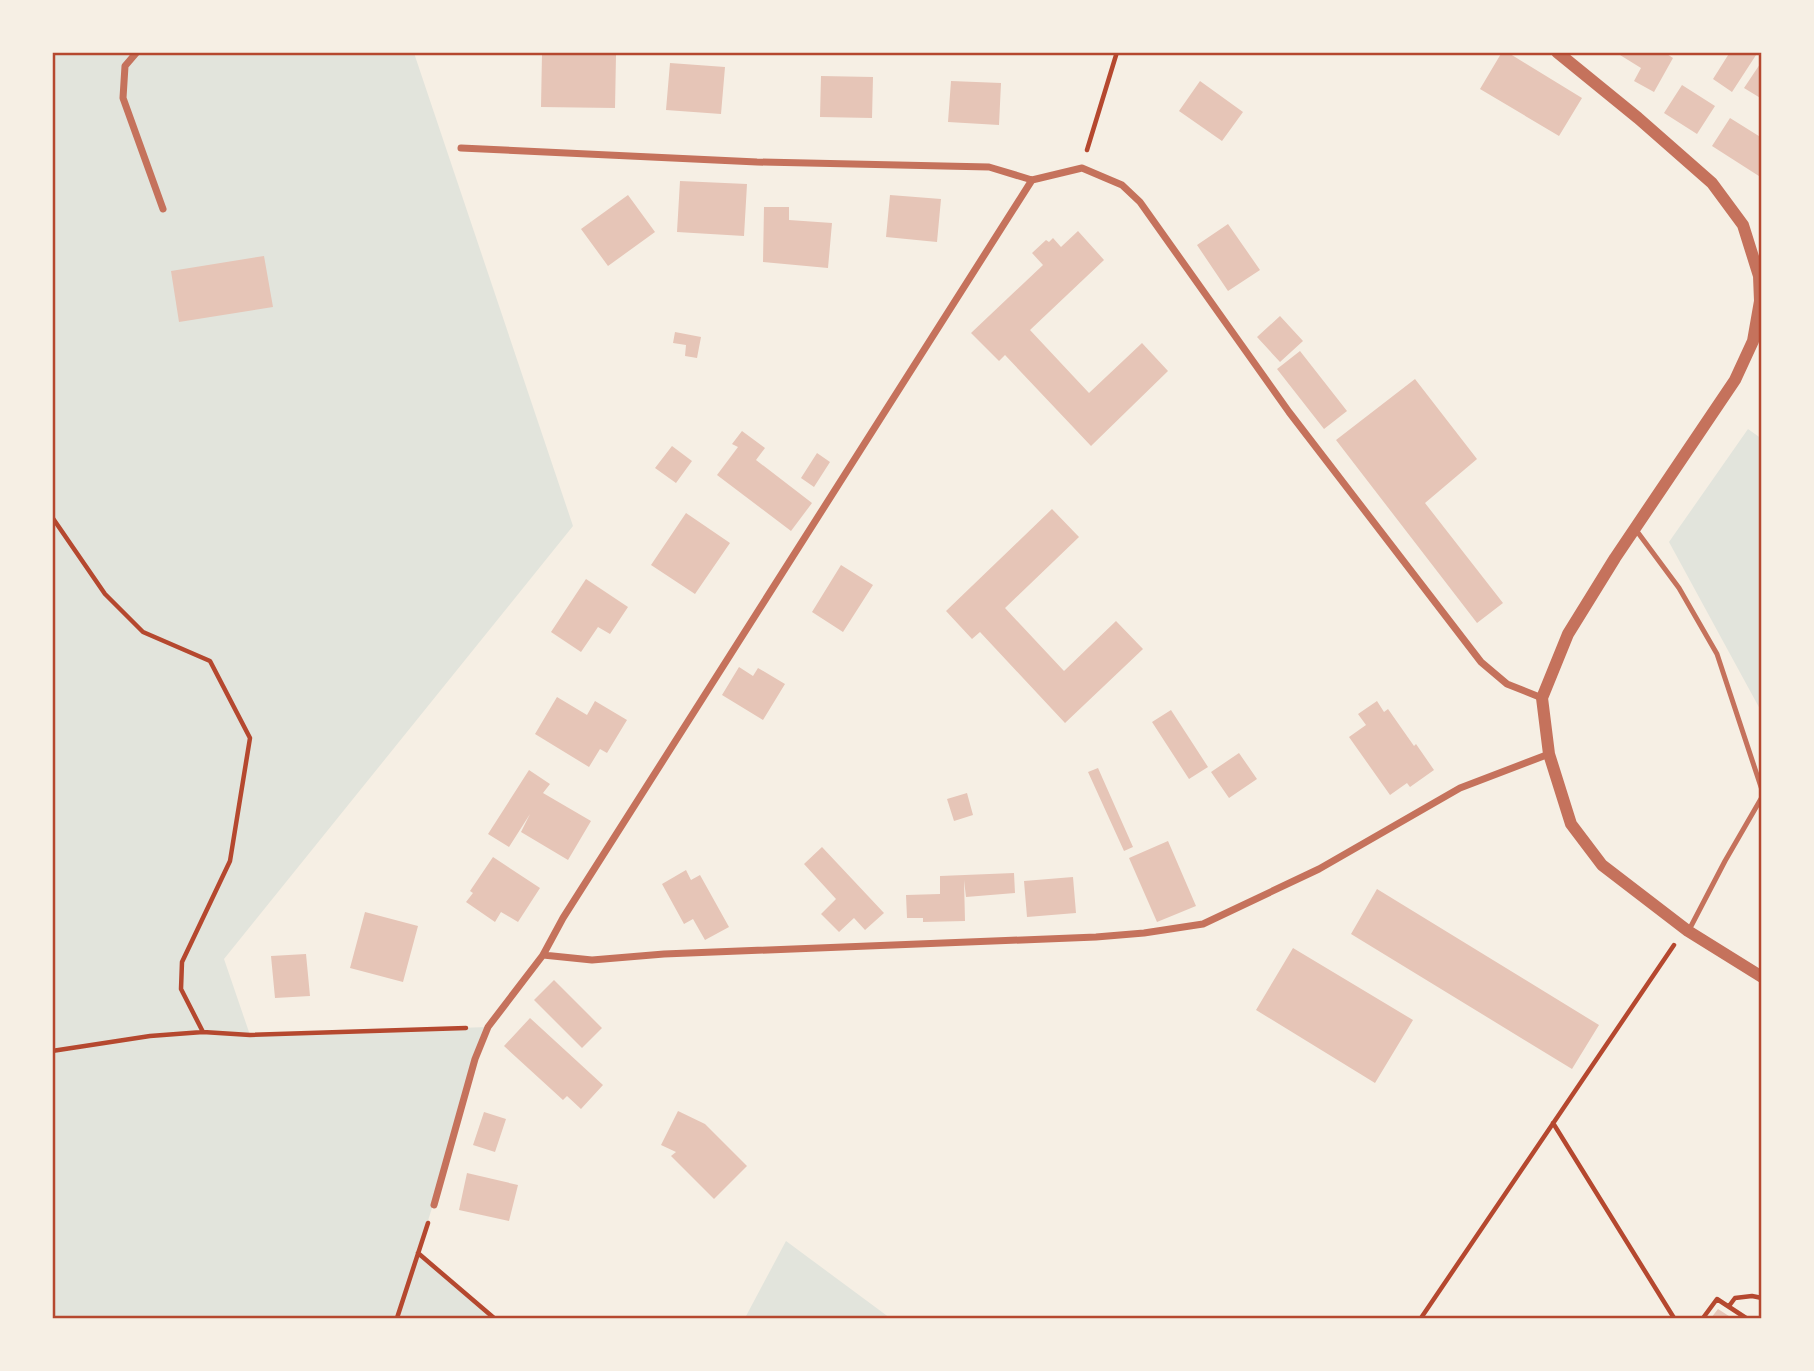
<svg xmlns="http://www.w3.org/2000/svg" width="1814" height="1371" font-family="'Times New Roman',serif">
<rect width="100%" height="100%" fill="#f6efe4"/>
<!-- green -->
<path fill="#e2e4dc" d="M53 53H414L573 526 224 959 250 1035 488 1027 418 1253 494 1318H53Z
M1748 429 1762 439 1761 711 1669 542Z
M786 1241 890 1318H745Z"/>
<!-- building -->
<path fill="#e6c5b7" d="M1502 52H1507L1582 98 1559 136 1480 89Z
M1622 52H1664L1673 58 1654 92 1634 81 1641 68 1620 55Z
M1730 52H1758L1732 92 1713 79Z
M542 54 616 55 615 108 541 107Z
M1762 61V99L1744 88Z
M670 63 725 67 721 114 666 110Z
M821 76 873 77 872 118 820 117Z
M951 81 1001 83 999 125 948 122Z
M1200 81 1243 112 1222 141 1179 111Z
M1682 85 1715 106 1697 134 1664 113Z
M1730 118 1762 138V178L1712 146Z
M680 181 747 184 744 236 677 232Z
M628 195 655 232 608 266 581 229Z
M890 195 941 199 937 242 886 237Z
M764 207H789V220L832 223 828 268 763 262Z
M1228 224 1260 270 1228 291 1197 245Z
M1078 231 1104 260 1030 330 1089 393 1142 343 1168 371 1091 446 1005 355 999 361 971 333 1043 265 1032 253 1046 240 1049 242 1053 238 1061 247Z
M264 256 273 307 179 322 171 271Z
M1280 316 1303 341 1280 362 1257 337Z
M675 332 701 337 697 358 685 356 686 345 673 343Z
M1300 351 1347 411 1324 429 1277 369Z
M1415 379 1477 459 1425 503 1503 603 1477 623 1336 440Z
M742 431 765 448 756 460 812 503 791 531 717 475 738 447 732 444Z
M672 446 692 461 676 483 655 468Z
M817 453 830 462 814 487 801 478Z
M1052 509 1079 537 1005 608 1064 671 1116 621 1143 649 1065 723 980 632 972 639 946 611Z
M686 513 730 543 695 594 651 565Z
M841 565 873 585 843 632 812 612Z
M586 579 628 607 610 634 598 627 581 652 551 632Z
M739 667 753 676 758 668 785 684 763 720 722 695Z
M557 697 587 715 595 701 627 720 607 753 600 749 589 767 535 734Z
M1377 701 1384 712 1388 709 1414 746 1416 744 1434 770 1410 787 1407 783 1390 795 1349 737 1366 725 1358 714Z
M1171 710 1208 767 1189 779 1152 722Z
M1239 753 1257 779 1229 798 1211 772Z
M1098 768 1133 847 1124 851 1088 772Z
M529 770 550 784 543 793 591 821 568 860 521 832 530 814 509 847 488 834Z
M967 793 973 815 954 821 947 799Z
M1168 841 1196 906 1157 922 1129 858Z
M822 847 884 913 865 930 854 918 839 932 821 914 836 899 804 864Z
M493 857 540 888 518 922 501 912 495 922 466 902 473 893 470 891Z
M686 870 691 880 700 875 729 927 705 940 693 919 684 924 662 884Z
M1014 873 1015 893 966 897 964 880 965 921 923 922V918H907L906 895 940 894V876Z
M1073 877 1076 913 1027 917 1024 881Z
M1377 889 1599 1025 1572 1069 1351 934Z
M365 912 418 926 403 982 350 968Z
M1293 948 1413 1020 1375 1083 1256 1010Z
M306 954 310 996 275 998 271 956Z
M554 980 602 1028 582 1048 534 1000Z
M530 1018 603 1085 581 1109 567 1096 563 1100 504 1046Z
M678 1111 705 1124 747 1166 714 1199 671 1156 676 1152 661 1145Z
M484 1112 506 1119 495 1152 473 1145Z
M467 1173 518 1185 509 1221 459 1210Z
M1718 1309 1732 1318H1711Z"/>
<g fill="none" stroke-linecap="round" stroke-linejoin="round">
<!-- path -->
<path stroke="#b5482f" stroke-width="4.5" d="M1087 150 1117 52
M52 517 105 594 143 632 210 661 250 738 230 861 182 962 181 989 203 1032
M52 1051 150 1036 203 1032 250 1035 466 1028
M1553 1123 1674 1318
M418 1253 494 1318
M1729 1306 1735 1298 1752 1296 1762 1298
M397 1318 428 1223
M1421 1318 1674 945
M1703 1318 1717 1299 1746 1318"/>
<!-- service -->
<path stroke="#c5725c" stroke-width="5" d="M1636 530 1679 588 1717 654 1762 790
M1689 930 1725 861 1762 797"/>
<!-- minor -->
<path stroke="#c5725c" stroke-width="7" d="M137 52 125 66 123 98 163 209
M461 148 757 162 989 167 1032 180 1082 168 1122 185 1140 202 1289 412 1481 662 1507 684 1542 698
M543 955 592 960 664 954 1096 937 1144 933 1203 924 1319 869 1460 788 1549 754
M434 1205 475 1059 488 1027 543 955 563 918 1032 180"/>
<!-- tertiary -->
<path stroke="#c5725c" stroke-width="12" d="M1557 52 1638 118 1712 183 1743 225 1759 276 1760 301 1753 341 1735 380 1615 558 1568 634 1542 698 1549 754 1571 824 1602 865 1688 931 1762 977"/>
</g>
<!-- border -->
<rect width="1814" height="1371" fill="none" stroke="#f6efe4" stroke-width="108"/>
<rect x="54" y="54" width="1706" height="1263" fill="none" stroke="#b5482f" stroke-width="2.5"/>
</svg>
